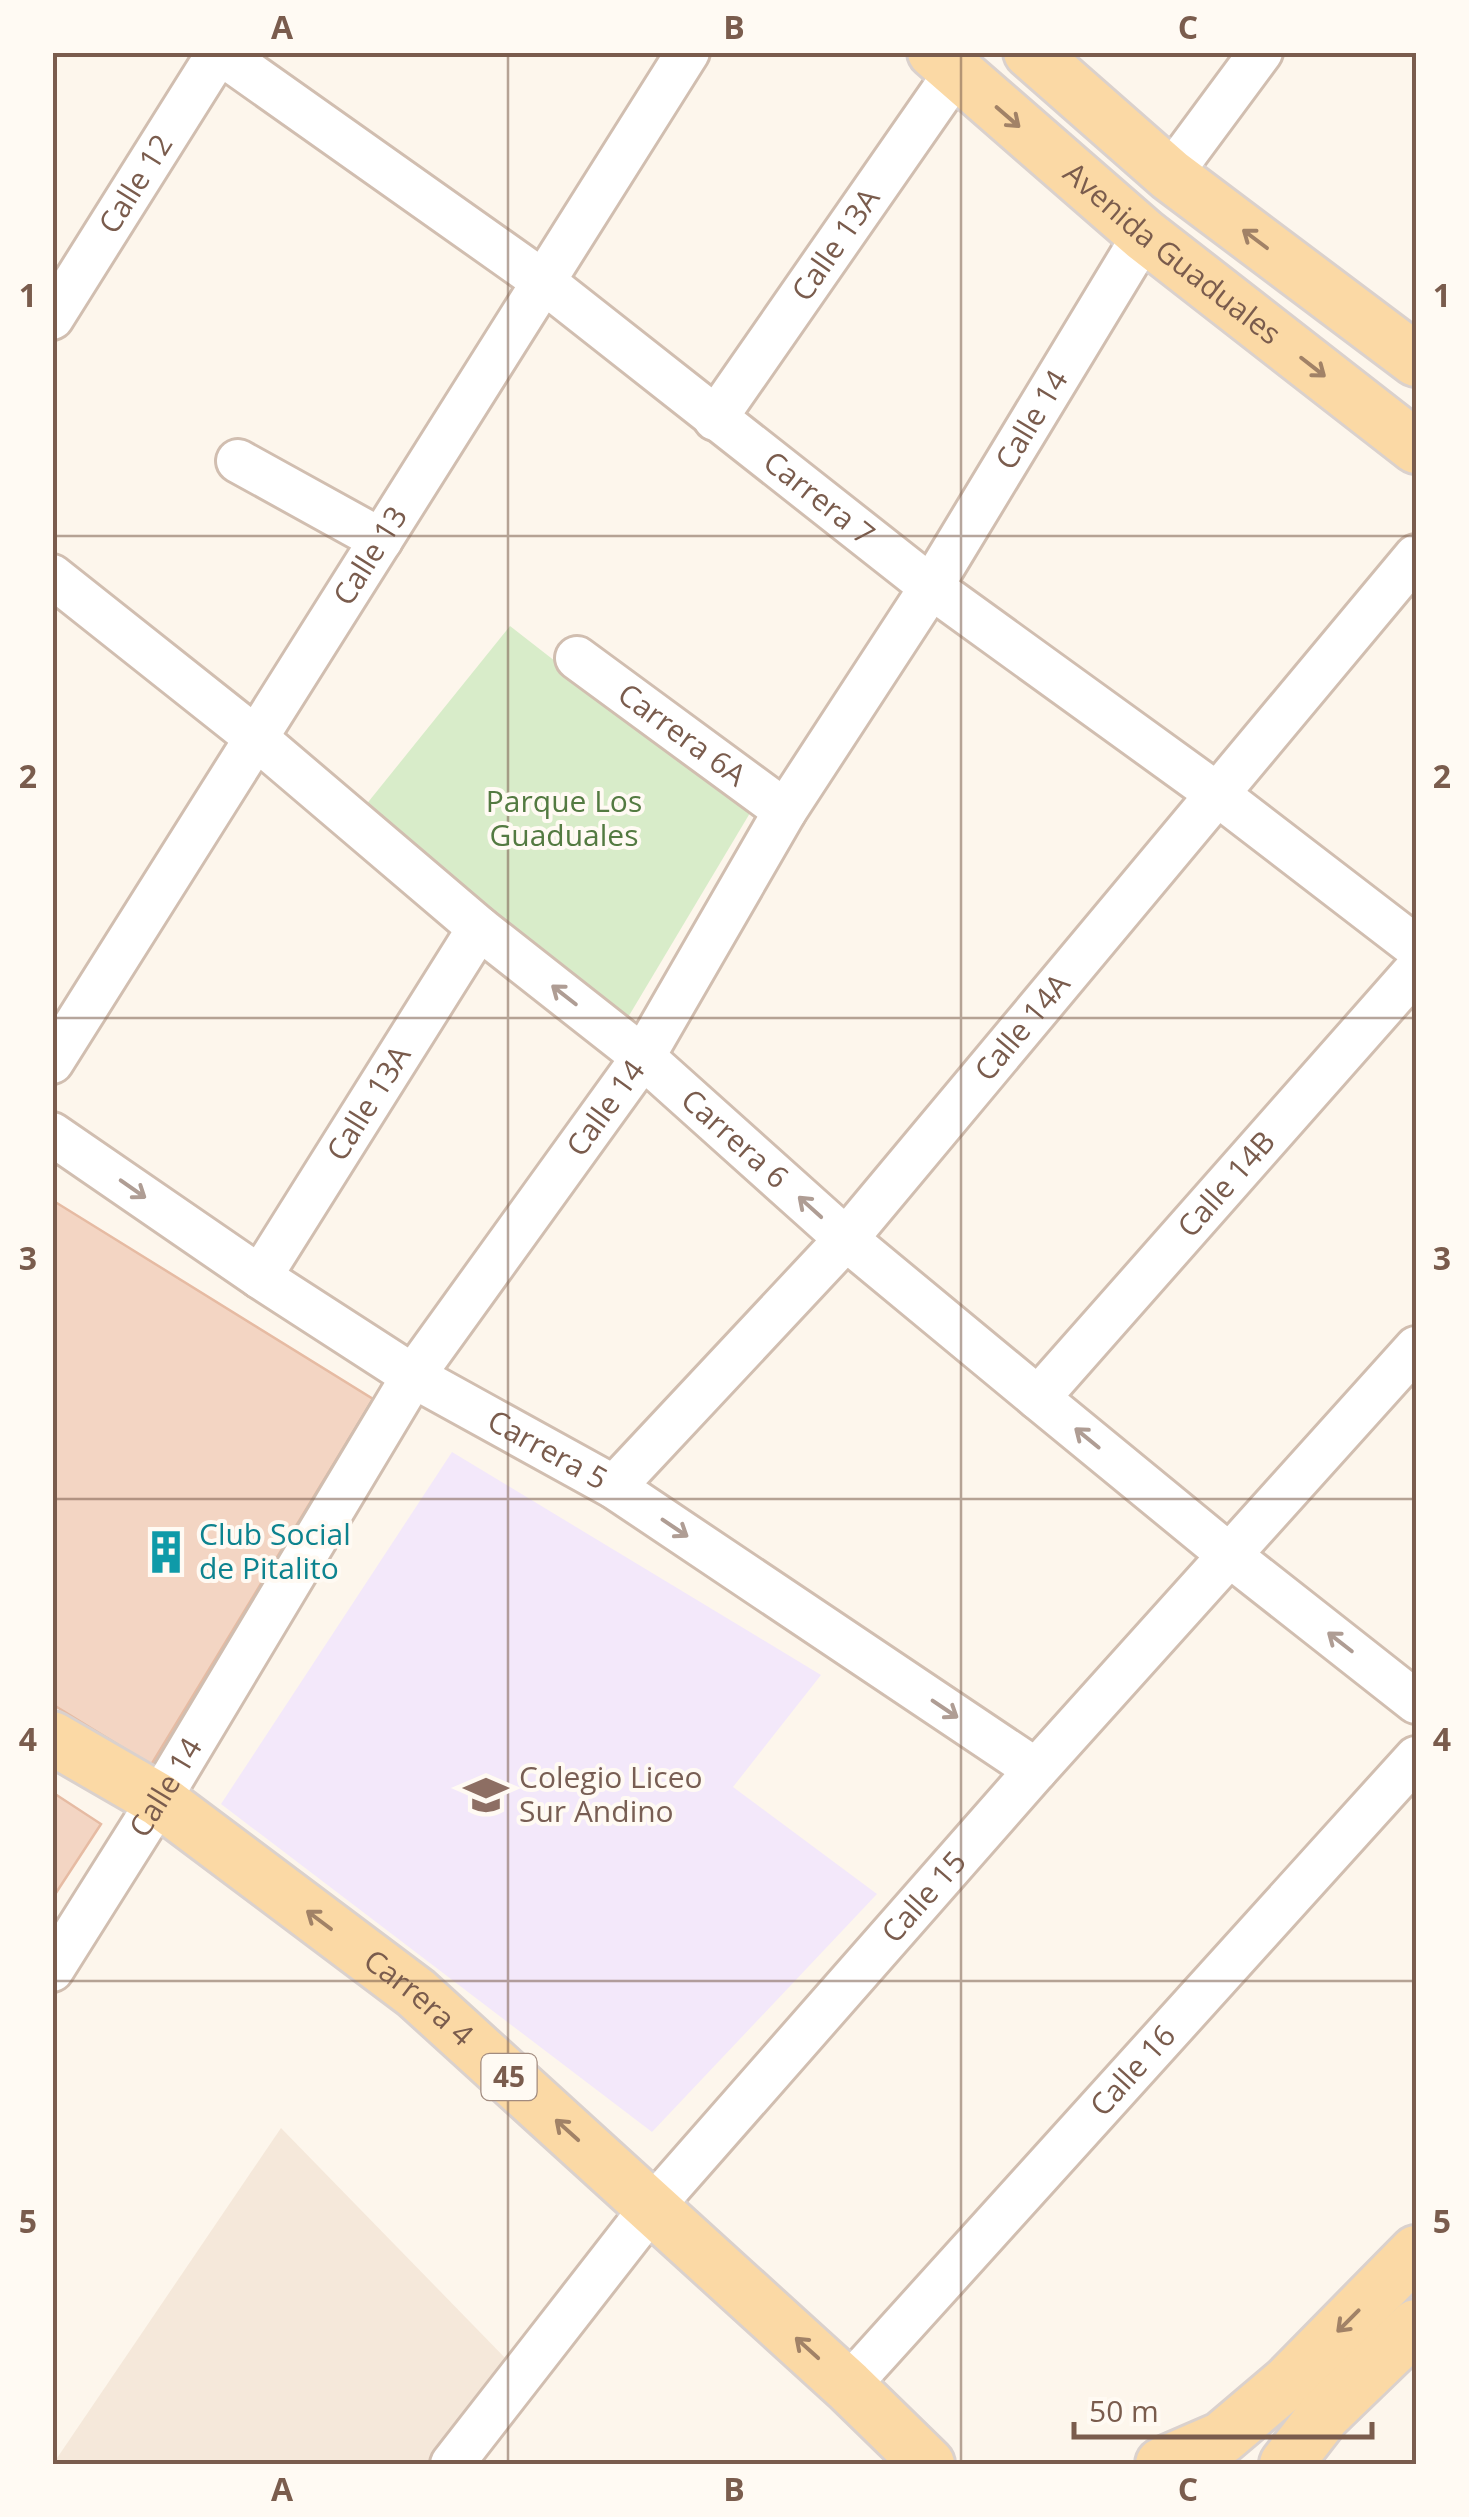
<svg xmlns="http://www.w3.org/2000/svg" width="1469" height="2517" font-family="'Open Sans',sans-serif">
<rect width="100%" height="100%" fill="#fdf6ec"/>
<!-- residential -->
<path fill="#f5e8da" d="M281 2128 514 2367 434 2464H53Z"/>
<!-- education -->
<path fill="#f3e8fa" d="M452 1452 821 1675 733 1787 877 1894 652 2132 221 1804Z"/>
<!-- green -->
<path fill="#d8ecc9" d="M510 626 750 813 627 1019 361 811Z"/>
<!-- building -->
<path fill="#f3d5c3" stroke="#e6bba3" stroke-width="2.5" d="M52 1200 373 1399 151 1765 52 1704Z
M52 1792 101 1824 52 1899Z"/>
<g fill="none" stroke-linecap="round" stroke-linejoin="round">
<!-- minor casing -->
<g stroke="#d1beb0" stroke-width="48">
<g id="minor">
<path id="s1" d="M219 52 544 282 931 587 1217 794 1416 947"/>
<path d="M1170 175 1261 52"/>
<path id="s2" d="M52 318 219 52"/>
<path id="s3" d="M715 419 956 72"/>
<path d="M238 461 381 540"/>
<path id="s4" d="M52 576 256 738 479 928 643 1057 846 1239 1038 1398 1228 1554 1416 1702"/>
<path id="s5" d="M577 658 785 811"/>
<path id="s6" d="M52 1062 688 52"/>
<path id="s7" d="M52 1134 260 1277 413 1376 614 1487 1036 1770"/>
<path id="s8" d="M260 1277 479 928"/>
<path id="s9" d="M1038 1398 1416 970"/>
<path id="s10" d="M614 1487 846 1239 1416 556"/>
<path id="s11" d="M52 1970 159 1800 413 1376 643 1057 785 811 931 587 1144 235"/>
<path id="s12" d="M848 2386 1416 1758"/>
<path id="s13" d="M452 2464 652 2207 1036 1770 1416 1348"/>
</g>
</g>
<!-- major casing -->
<g stroke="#dad1cd" stroke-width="58">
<g id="major">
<path id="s14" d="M934 52 1144 235 1416 447"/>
<path d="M1030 52 1170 175 1416 360"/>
<path id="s15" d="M52 1738 159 1800 416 1993 848 2386 928 2464"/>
<path d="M1162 2464 1222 2438 1288 2382 1416 2252"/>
<path d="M1286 2464 1324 2415 1416 2326"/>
</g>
</g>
<!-- minor -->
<use href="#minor" stroke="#fff" stroke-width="42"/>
<!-- major -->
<use href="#major" stroke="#fbd9a5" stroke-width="52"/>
</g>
<!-- one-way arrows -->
<defs><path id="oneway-shaft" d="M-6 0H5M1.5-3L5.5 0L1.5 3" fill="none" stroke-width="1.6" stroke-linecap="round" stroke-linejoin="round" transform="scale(2.5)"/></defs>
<g stroke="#a18267">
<use href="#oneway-shaft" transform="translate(1008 117) rotate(41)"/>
<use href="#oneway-shaft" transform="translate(1255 239) rotate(-143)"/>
<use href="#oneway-shaft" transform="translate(1313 367) rotate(38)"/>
<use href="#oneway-shaft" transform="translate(319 1920) rotate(-143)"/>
<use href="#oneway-shaft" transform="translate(567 2130) rotate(-138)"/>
<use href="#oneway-shaft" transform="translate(1348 2321) rotate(135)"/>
<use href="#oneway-shaft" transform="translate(807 2348) rotate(-138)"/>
</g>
<g stroke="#af9d94">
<use href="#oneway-shaft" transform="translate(564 995) rotate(-142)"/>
<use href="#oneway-shaft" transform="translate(133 1189) rotate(35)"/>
<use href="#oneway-shaft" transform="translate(810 1207) rotate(-138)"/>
<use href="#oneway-shaft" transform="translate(1087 1438) rotate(-141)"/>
<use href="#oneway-shaft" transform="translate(675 1528) rotate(34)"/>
<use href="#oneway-shaft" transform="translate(1340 1642) rotate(-142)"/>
<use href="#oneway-shaft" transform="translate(945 1709) rotate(34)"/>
</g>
<!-- grid -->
<path fill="none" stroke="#7a5c4d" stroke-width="2.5" stroke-opacity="0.55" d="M508 52V2464M961 52V2464M52 536H1416M52 1018H1416M52 1499H1416M52 1981H1416"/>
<!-- icons -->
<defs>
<g id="building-bare" transform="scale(3.45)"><path d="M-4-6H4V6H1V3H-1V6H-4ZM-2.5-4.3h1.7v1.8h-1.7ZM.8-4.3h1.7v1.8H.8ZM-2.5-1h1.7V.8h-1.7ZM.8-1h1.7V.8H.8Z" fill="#0f9aa8" stroke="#fffaf3" stroke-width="2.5" paint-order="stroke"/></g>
<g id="school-bare" transform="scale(3.45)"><path d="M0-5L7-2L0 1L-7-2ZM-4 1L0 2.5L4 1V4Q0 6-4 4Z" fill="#8d6e63" stroke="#fffaf3" stroke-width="2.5" paint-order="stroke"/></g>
</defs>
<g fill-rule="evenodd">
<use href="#building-bare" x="166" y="1552"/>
<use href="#school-bare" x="486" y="1795"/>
</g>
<g text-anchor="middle" stroke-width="8" stroke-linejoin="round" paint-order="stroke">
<!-- shield labels -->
<rect fill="#fffaf3" stroke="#a28b7f" stroke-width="2.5" x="481.5" y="2054" width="55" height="46" rx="8"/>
<g font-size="28" font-weight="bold" fill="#7a5c4d">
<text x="509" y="2087">45</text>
</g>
<!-- street labels -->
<g font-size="30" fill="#7a5c4d" stroke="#fffaf3">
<text dy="10" stroke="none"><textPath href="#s2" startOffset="158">Calle 12</textPath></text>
<text dy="10" stroke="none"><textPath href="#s3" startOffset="212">Calle 13A</textPath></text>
<text dy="10" stroke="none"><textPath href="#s14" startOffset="312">Avenida Guaduales</textPath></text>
<text dy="10" stroke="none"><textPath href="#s11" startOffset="1835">Calle 14</textPath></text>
<text dy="10" stroke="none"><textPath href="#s1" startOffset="748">Carrera 7</textPath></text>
<text dy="10" stroke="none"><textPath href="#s6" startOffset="598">Calle 13</textPath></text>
<text dy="10" stroke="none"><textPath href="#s5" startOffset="130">Carrera 6A</textPath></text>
<text dy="10" stroke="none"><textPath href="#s10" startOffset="615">Calle 14A</textPath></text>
<text dy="10" stroke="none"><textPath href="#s8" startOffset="205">Calle 13A</textPath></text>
<text dy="10" stroke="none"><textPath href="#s11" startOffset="1025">Calle 14</textPath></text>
<text dy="10" stroke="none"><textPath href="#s4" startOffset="885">Carrera 6</textPath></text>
<text dy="10" stroke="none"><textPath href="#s9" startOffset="285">Calle 14B</textPath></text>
<text dy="10" stroke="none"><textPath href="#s7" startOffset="588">Carrera 5</textPath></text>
<text dy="10" stroke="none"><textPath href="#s11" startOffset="215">Calle 14</textPath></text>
<text dy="10" stroke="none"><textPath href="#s13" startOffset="738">Calle 15</textPath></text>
<text dy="10" stroke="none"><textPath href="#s15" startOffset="450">Carrera 4</textPath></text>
<text dy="10" stroke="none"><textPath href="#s12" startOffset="425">Calle 16</textPath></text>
</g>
<!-- park labels -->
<g font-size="30" fill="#537a41" stroke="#fffaf3">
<text x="564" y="812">Parque Los<tspan x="564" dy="34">Guaduales</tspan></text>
</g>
<!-- culture labels -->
<g font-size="30" fill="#0d838f" stroke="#fffaf3" text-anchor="start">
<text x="199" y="1545">Club Social<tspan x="199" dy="34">de Pitalito</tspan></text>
</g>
<!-- education labels -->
<g font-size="30" fill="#785e54" stroke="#fffaf3" text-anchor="start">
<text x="519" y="1788">Colegio Liceo<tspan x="519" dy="34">Sur Andino</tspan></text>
</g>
</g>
<!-- border -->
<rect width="1469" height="2517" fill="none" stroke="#fffaf3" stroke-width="110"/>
<!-- scale -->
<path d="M1074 2422v15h298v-15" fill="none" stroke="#7a5c4d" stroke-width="5"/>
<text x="1089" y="2422" font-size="30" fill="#7a5c4d" stroke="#fffaf3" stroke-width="8" paint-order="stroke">50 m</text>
<rect x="55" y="55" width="1359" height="2407" fill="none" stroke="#7a5c4d" stroke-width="4"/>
<g font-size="32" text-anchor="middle" font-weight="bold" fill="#7a5c4d">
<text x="282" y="39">A</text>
<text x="734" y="39">B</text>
<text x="1188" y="39">C</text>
<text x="28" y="307">1</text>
<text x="1442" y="307">1</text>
<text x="28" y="788">2</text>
<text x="1442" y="788">2</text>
<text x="28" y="1270">3</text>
<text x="1442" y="1270">3</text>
<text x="28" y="1751">4</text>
<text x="1442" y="1751">4</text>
<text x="28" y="2233">5</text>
<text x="1442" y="2233">5</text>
<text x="282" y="2501">A</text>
<text x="734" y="2501">B</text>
<text x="1188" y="2501">C</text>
</g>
</svg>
